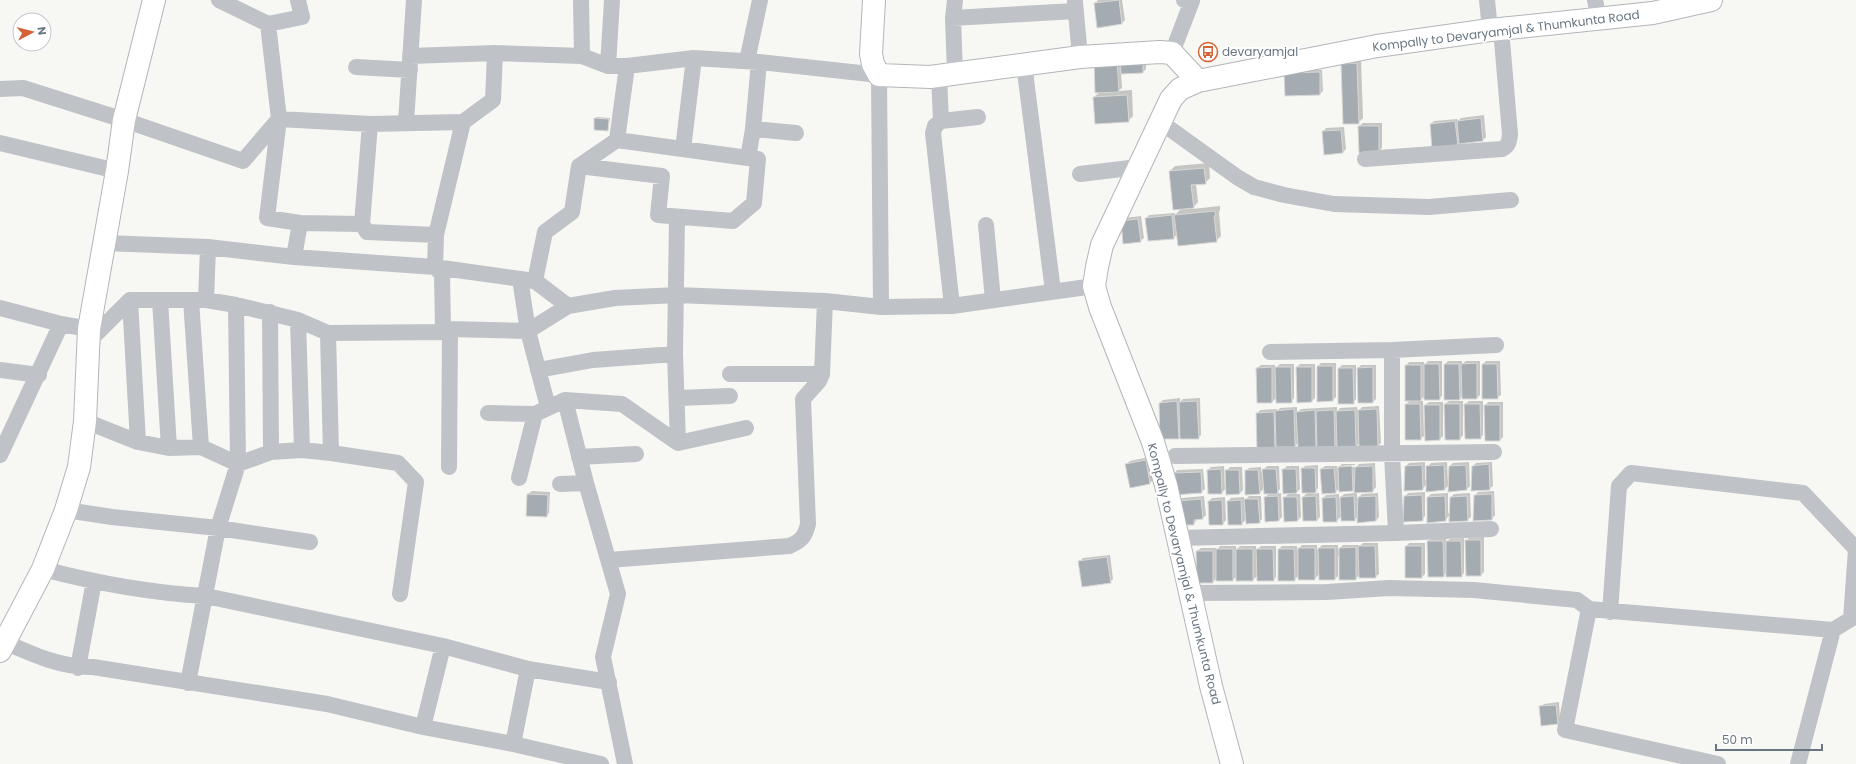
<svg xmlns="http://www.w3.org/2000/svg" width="1856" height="764" font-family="Poppins,sans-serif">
<rect width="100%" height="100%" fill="#f7f7f4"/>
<!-- shadow -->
<path fill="#0003" d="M1098 0H1122L1125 20 1122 23 1095 4Z
M1146 52V69L1143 72 1121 73 1122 88 1118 91 1132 90 1133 116 1128 121 1094 97 1100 92 1095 59Z
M1361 59 1363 118 1358 123 1342 64Z
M1289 70H1322L1323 91 1320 94Z
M1484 115 1486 137 1483 140 1459 143 1457 145 1431 124 1434 121 1457 119 1458 121 1461 118Z
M597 117 610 118 608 130 595 119Z
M1363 123H1382V148L1379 151 1359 126Z
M1344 127 1346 149 1343 152 1323 132 1326 128Z
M1209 163 1210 178 1205 183 1196 184 1198 202 1192 209 1220 206V210L1219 212 1221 236 1216 241 1177 234 1174 238 1149 240 1146 219 1149 215 1175 213V215L1182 208 1170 171 1175 166Z
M1141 216 1144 238 1140 241 1124 243 1125 218Z
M1428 361H1442V396L1439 399 1425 396 1419 401H1423L1424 436 1420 439 1406 405 1410 400 1406 366 1409 362H1424V366Z
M1448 361H1462V364L1466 361H1480V395L1477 398 1463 395 1459 399 1445 364Z
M1486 361H1500L1501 395 1497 398 1483 364Z
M1321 363H1336V397L1333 400 1318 366Z
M1280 364H1294V398L1291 402 1277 397 1272 402 1257 368 1261 365H1275V369Z
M1300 364H1315V398L1312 401 1297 367Z
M1342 365H1356V399L1353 403 1339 368Z
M1361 365H1376V399L1373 402 1358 368Z
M1180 398V402L1183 399 1200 398 1201 435 1198 438 1181 435 1178 438 1160 403 1163 400Z
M1449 401H1463V435L1460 439 1445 404Z
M1469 401H1483V435L1480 438 1465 404Z
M1429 402H1443V436L1440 439 1425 405Z
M1488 402H1503V437L1500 440 1485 406Z
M1379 406 1381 443 1377 446 1360 442 1356 447 1338 444 1335 447H1299L1298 443 1295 446 1275 449 1257 414 1260 410 1277 409V411L1280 408 1297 407V413L1301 409 1337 407V412L1340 408 1357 407 1358 412 1362 407Z
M1149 457 1153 480 1150 483 1126 464 1130 461Z
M1425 462V480H1427V467L1431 463 1447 462 1448 482H1449L1450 466 1453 463 1469 462 1470 486 1467 489 1449 485 1445 489 1427 484 1422 489 1406 466 1409 463Z
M1492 462 1493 486 1489 489 1473 466 1476 463Z
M1375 463 1376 487 1373 491 1357 492V499L1362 494 1378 493 1379 517 1376 521 1358 516 1355 520 1342 515 1337 521 1323 498 1326 495 1339 494V499L1344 494 1355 493 1356 487 1352 490 1340 488 1335 492 1321 469 1325 466H1337V469L1342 464H1355V465L1341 466V468L1355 467V469L1359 464Z
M1318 465V488L1313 494 1319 493 1320 517 1317 520 1303 497 1308 492 1302 469 1305 466Z
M1224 466 1225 489 1222 493 1208 470 1211 467Z
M1267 466H1279L1280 489 1276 494 1281 493 1282 517 1279 520H1266L1265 497 1270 493 1264 488 1259 494 1246 471 1249 468 1261 467V472Z
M1287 466H1299L1300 489 1295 494H1300L1301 517 1298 520 1284 498 1289 493 1283 470Z
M1230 467H1242L1243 490 1240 493 1226 471Z
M1203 469 1205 489 1201 492 1174 474 1177 470Z
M532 491 550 492 549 513 546 516 528 494Z
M1494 491 1495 515 1492 519 1475 496 1478 492Z
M1425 492V516L1422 520 1405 497 1408 493Z
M1448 493V513H1450L1451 497 1454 494 1470 493 1471 517 1467 520 1450 515 1445 520 1428 497 1431 494Z
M1204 496 1206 515 1203 518 1197 519 1194 524 1179 501 1182 498Z
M1249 496H1261L1262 519 1259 522 1246 519 1242 524 1228 501 1231 498 1244 497V501Z
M1225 497 1226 520 1223 524 1209 501 1212 498Z
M1484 537V572L1481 575 1466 541 1469 538Z
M1432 538H1446V542L1450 539 1464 538V573L1461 576 1447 572 1443 576 1428 541Z
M1363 543H1378L1379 574 1375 577 1360 574 1356 579 1340 556H1338V576L1335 579 1319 574 1315 579 1299 575 1294 580 1279 549 1282 546H1297V550L1302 545H1317V550L1322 545H1338V550L1343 545H1359V547Z
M1409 543H1425V574L1422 577 1406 547Z
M1220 546H1236V550L1240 546H1256V551L1261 546H1276V577L1273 580 1258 575 1253 580 1237 576 1233 580 1217 578 1213 582H1197V551L1201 548H1216V551Z
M1110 555 1113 579 1110 582 1080 561 1083 558Z
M1559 702 1560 720 1557 723 1540 707 1544 704Z"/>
<!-- building -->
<path fill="#a4abb1" stroke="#d8d8d7" d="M1119 0 1122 24 1097 28 1094 3Z
M1143 55V73L1121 74 1120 56Z
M1117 58 1119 92 1095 93 1094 59Z
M1357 63 1359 124H1343L1341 64Z
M1320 72V95L1285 96 1284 73Z
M1127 95 1129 122 1095 124 1093 97Z
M594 118 609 119 608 131 594 130Z
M1481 118 1483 141 1459 144 1457 121Z
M1455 121 1458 146 1432 149 1430 124Z
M1358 126H1379V152L1359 153Z
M1341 130 1343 153 1324 155 1322 131Z
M1204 168 1206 184 1191 185 1194 208 1173 210 1169 171Z
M1215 211 1216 216H1214L1217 242 1178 246 1174 215Z
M1172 215 1174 239 1148 241 1145 218Z
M1138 219 1141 242 1123 244 1121 221Z
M1477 363V399H1462L1461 364Z
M1424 364H1439L1440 400H1424Z
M1444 364H1459L1460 400H1444Z
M1482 364H1497L1498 399H1482Z
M1405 365H1421V401H1405Z
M1317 366H1333V401L1317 402Z
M1272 367V403H1257L1256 368Z
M1275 367H1291L1292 403H1276Z
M1296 367H1312V402L1297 403Z
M1373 367V403H1358L1357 368Z
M1338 368H1353L1354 404H1338Z
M1177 401 1179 439H1160L1159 403Z
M1197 401 1199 439H1180L1179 402Z
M1405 404H1420L1421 440H1405Z
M1444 404H1460V440H1445Z
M1464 404H1480L1481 439H1465Z
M1424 405H1440V440L1425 441Z
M1484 405H1500V441H1485Z
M1294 409 1295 447H1276L1275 411Z
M1377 409 1378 447H1359L1358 410Z
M1315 410 1316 448H1298L1296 412Z
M1334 410 1335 448H1317L1316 411Z
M1355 410 1356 448H1337L1336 411Z
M1274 412 1275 450H1257L1256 413Z
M1146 460 1150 484 1130 488 1125 464Z
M1489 464 1490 490 1471 491 1472 466Z
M1422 465 1423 490 1404 491 1405 466Z
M1444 465 1445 490 1426 492V466Z
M1466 465 1467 490 1448 492 1449 466Z
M1352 466 1353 491 1339 492 1338 467Z
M1373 466V492L1354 493 1355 467Z
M1301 468H1315L1316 493H1302Z
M1334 468 1336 493 1322 494 1320 469Z
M1221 469 1222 494H1208L1207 470Z
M1262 469H1276L1278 494H1264Z
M1282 469H1296L1297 493 1283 494Z
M1225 470H1239L1240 494 1226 495Z
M1245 470H1258L1260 494 1245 495Z
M1201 472 1202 493 1173 495V473Z
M527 494 548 495 547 517 526 516Z
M1492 494V520L1473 521 1474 495Z
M1422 495 1423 521 1403 522 1404 496Z
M1278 496 1279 521 1265 522 1264 497Z
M1316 496 1317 521H1303L1302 497Z
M1354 496 1355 521H1341L1340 497Z
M1376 496V521L1357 523 1358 497Z
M1445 496 1446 521 1427 523V497Z
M1467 496 1468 521 1449 522 1450 497Z
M1283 497H1297L1298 521 1284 522Z
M1336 497 1337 522H1323L1322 498Z
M1201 499 1203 519 1194 520V525H1178V501Z
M1244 499H1258L1260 523 1246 524Z
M1222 500 1223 525H1209L1208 501Z
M1241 500 1242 525H1228L1227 501Z
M1465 540H1481V576H1466Z
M1427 541H1443L1444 577H1428Z
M1446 541H1461L1462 577H1446Z
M1358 546H1375L1376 578H1359Z
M1405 546H1422V578H1405Z
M1356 547V580H1339V548Z
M1298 548H1315V580H1298Z
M1318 548H1335V580H1319Z
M1216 549H1233V581H1216Z
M1236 549H1253V581H1236Z
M1256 549H1273L1274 581H1257Z
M1278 549H1294L1295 581H1278Z
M1196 551H1213V583H1197Z
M1107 557 1111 583 1082 587 1078 561Z
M1556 705 1558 724 1541 726 1539 706Z"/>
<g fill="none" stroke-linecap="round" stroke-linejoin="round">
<!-- secondary casing -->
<g stroke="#b1b6ba" stroke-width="24">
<path id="secondary" d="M874 0 871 54 873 64 879 75 930 77 1080 57 1160 52 1172 53 1198 81
M0 651 43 569 66 510 79 467 85 421 89 329 117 171 124 120 154 0
M1232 764 1211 686 1166 485 1153 442 1100 307 1094 286 1097 267 1102 245 1171 99 1180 89 1198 81 1377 46 1490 30 1653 13 1711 0"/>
</g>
<!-- street -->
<path stroke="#bfc2c6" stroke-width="16" d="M219 0 268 24 279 119 267 218 300 223 362 224 367 232 436 235
M581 0 582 56
M955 0 953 18 955 73
M1487 0 1490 30
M1595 0 1599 19
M1075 2 1080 57
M953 18 1075 11
M268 24 302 17 298 0
M1172 53 1192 1 1184 0
M410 56 495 53 582 56 608 66H627L694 58 759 62 879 75 881 307
M747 61 760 0
M1024 64 1053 291
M608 66 612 0
M356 67 410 70
M939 75 941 121 935 126 933 133 952 306
M0 89 23 88 124 120 243 161 279 119 370 124 463 122
M941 121 978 117
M1159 121 1237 177 1254 187 1284 195 1334 204 1429 207 1511 200
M406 122 414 0
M753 129 796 133
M617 140 748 158 753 129 759 62
M0 143 117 171
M683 149 694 58
M1365 159 1502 149C1509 145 1509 142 1510 134L1501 29
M579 166 662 176 658 215 733 221 754 203 758 159 748 158
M1080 174 1138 167
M677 217 675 354 678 443
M362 224 370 124
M986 225 993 300
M105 243 208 247 294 257 435 267 535 281 568 306 615 298 677 295 825 301 881 307 952 306 1094 286
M294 257 300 223
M520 279 528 331 548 407
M535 281 545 232 572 212 579 166 617 140 627 66
M130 300 138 442
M160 300 169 448
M191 300 201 447
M206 300 208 247
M0 308 61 324
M270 312 271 452
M298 320 302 450
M443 332 442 274 435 267 436 235 463 122 493 100 495 53
M328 333 331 453
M88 342 130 300H206L236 305 298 320 328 333 443 332 450 329 528 331 568 306
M1270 352 1392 350
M0 370 39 375
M538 370 593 360 675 354
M730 374H822
M678 398 730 396
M565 400 586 483 618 594 603 657 625 764
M488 413 535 414 565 400 622 404 678 443 746 428
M85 421 138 442 169 448 201 447 238 464 271 452 302 450 331 453 398 463 416 482 400 594
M0 455 61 324 89 329
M1175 456 1494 452
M579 457 636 454
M449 467 450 329
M519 478 535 414
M560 484 586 483
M66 510 112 517 218 528 310 542
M1396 533 1491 529
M1177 538 1396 533 1392 454V350L1496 345
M609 560 789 546C801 541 805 537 808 524L803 399 819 381 822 374 825 301
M43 569C96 583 151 593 206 596L443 646 528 669 609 682
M1190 593 1327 592 1389 588 1474 590 1577 600 1589 609
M1610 612 1619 486 1631 473 1803 493 1856 549 1851 619 1833 630 1798 764
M0 640C29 653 61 668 93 667L327 704 423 727 513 744 601 764
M78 668 94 581
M188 683 218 528 238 464 236 305
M423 727 443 646
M513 744 528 669
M1718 764 1565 730 1589 609 1833 630"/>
<!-- secondary -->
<use href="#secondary" stroke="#fff" stroke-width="22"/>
</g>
<!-- icons -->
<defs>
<g id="bus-ring" transform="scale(1)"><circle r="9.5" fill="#fff" stroke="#d46437" stroke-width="1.5"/><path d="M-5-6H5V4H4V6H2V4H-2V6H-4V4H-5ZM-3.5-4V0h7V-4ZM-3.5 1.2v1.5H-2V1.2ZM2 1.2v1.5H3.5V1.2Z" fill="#d46437"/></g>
</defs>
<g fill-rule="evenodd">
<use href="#bus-ring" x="1208" y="52"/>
</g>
<g text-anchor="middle" stroke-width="4" stroke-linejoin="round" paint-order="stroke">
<!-- street labels -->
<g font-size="12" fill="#697682" stroke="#fff">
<text transform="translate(1506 31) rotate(-7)" y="4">Kompally to Devaryamjal &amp; Thumkunta Road</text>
<text transform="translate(1184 574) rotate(76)" y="4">Kompally to Devaryamjal &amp; Thumkunta Road</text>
</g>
<!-- poi labels -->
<g font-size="12" fill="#697682" stroke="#fff" text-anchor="start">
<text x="1222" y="56">devaryamjal</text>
</g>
</g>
<!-- north arrow -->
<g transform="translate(32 32) rotate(83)"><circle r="19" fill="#ffffff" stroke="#c3c8cd"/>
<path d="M0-3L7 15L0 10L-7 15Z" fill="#d46437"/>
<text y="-6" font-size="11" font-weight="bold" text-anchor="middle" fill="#697682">N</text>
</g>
<!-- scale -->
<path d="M1716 744v6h106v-6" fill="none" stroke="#697682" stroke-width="2"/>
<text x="1722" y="744" font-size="12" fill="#697682" stroke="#ffffff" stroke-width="3" paint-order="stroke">50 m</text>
</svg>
